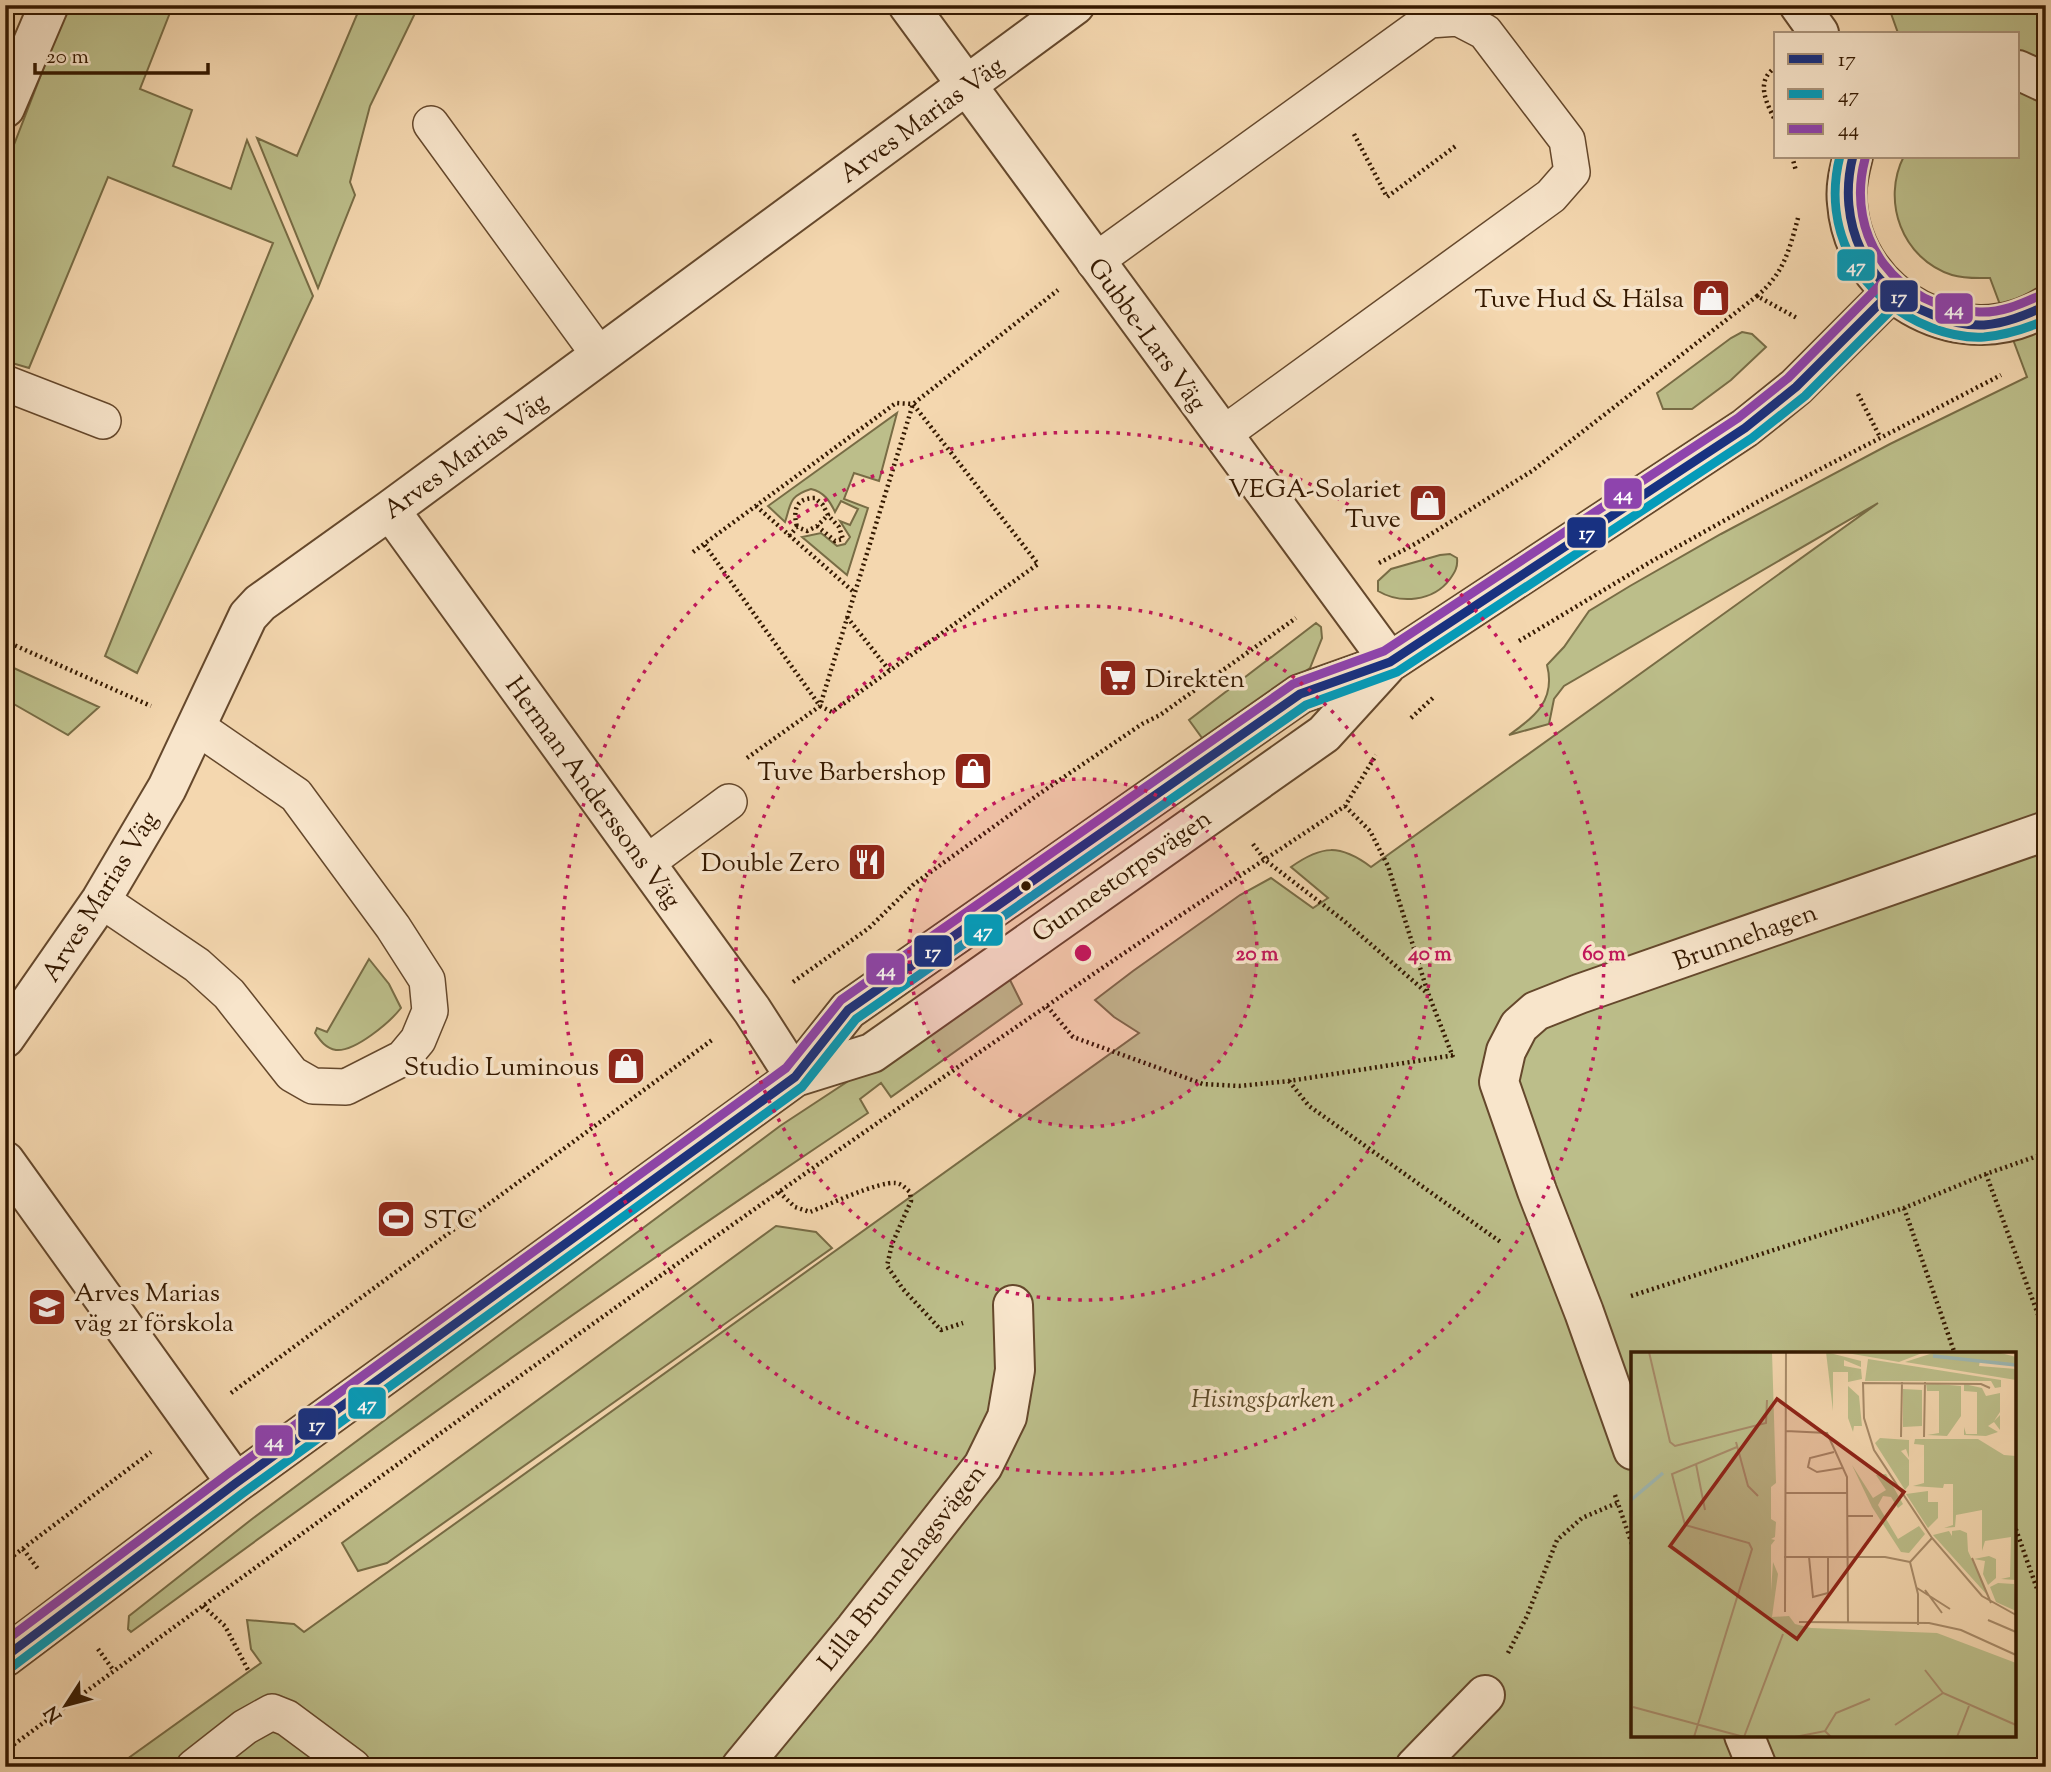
<svg xmlns="http://www.w3.org/2000/svg" width="2051" height="1772" font-family="'Sorts Mill Goudy',serif">
<rect width="100%" height="100%" fill="#f4d7af"/>
<filter id="stains"><feTurbulence type="fractalNoise" baseFrequency=".00286" numOctaves="4"/><feColorMatrix values="0 0 0 0 .2 0 0 0 0 .09 0 0 0 0 .02 0 0 0 .5 -.17"/></filter>
<radialGradient id="worn" r=".72"><stop offset=".6" stop-color="#630" stop-opacity="0"/><stop offset="1" stop-color="#630" stop-opacity=".3"/></radialGradient>
<!-- green -->
<path fill="#bcbe8a" stroke="#786c45" stroke-width="2" fill-rule="evenodd" d="M68 5H173L140 89 192 110 173 166 231 189 247 140 313 296 137 673 105 656 273 243 108 177 29 368 5 361V168Z
M361 5H419L370 106 350 182 355 195 318 288 257 138 297 156Z
M1888 5H2046V1767H116L261 1663 251 1649 247 1620 294 1624 304 1632 1139 1033 1114 1017 1095 1000 1133 971 1240 895 1271 878 1313 908 1328 898 1291 867C1322 845 1340 844 1371 867L1878 503 1564 686 1554 699 1549 724 1509 735C1535 717 1556 700 1547 665L1564 647 1589 611 1630 586 1721 534 1890 444 2027 377 1990 278C1977 278 1965 279 1952 275 1902 259 1881 201 1904 156H2018V33H1898ZM1633 1354H2014V1735H1633Z
M1742 332 1752 334 1766 347 1731 380 1692 409H1663L1657 393 1731 338Z
M897 413 879 481 854 473 844 499 868 508 847 575 802 537 821 533 837 546 845 544 850 537 840 521 850 525 858 509 841 501 835 512C830 501 824 492 811 489 788 496 791 505 785 522L768 506Z
M1450 554 1457 558C1458 567 1455 572 1450 579 1433 602 1400 604 1378 591V581L1391 569 1440 555Z
M1316 623 1321 627 1322 638 1310 668 1205 742 1189 720Z
M5 664 99 707 68 735 5 699Z
M369 959 389 984 401 1008C390 1022 355 1052 336 1050 325 1048 320 1040 315 1033L317 1028 327 1032Z
M1008 976 1022 1004 891 1097 881 1083 860 1099 868 1113C618 1280 373 1454 131 1632L128 1629 129 1616 252 1519 780 1126Z
M776 1226 816 1232 832 1248 387 1563 358 1571 342 1543Z"/>
<g fill="none" stroke-linecap="round" stroke-linejoin="round">
<!-- service casing -->
<g stroke="#65482c" stroke-width="38">
<path id="service" d="M431 124 600 356
M1094 262 1429 20 1458 18 1485 32 1567 140 1572 172 1551 196 1222 435
M5 383 103 421
M645 864 729 802
M101 900 197 965 229 994 292 1074 313 1086 346 1087 403 1058 418 1040 430 1011 427 980 393 927 296 795 197 727
M194 1767 245 1727 272 1712 287 1718 353 1767"/>
</g>
<!-- minor casing -->
<g stroke="#65482c" stroke-width="42">
<path id="minor" d="M908 5 1390 662
M1799 5 1819 33
M2018 70 2046 83
M5 108 49 5
M1853 156C1849 171 1845 187 1847 203 1854 299 1965 357 2046 306
M390 510 752 1010 795 1077
M5 1038 101 900 167 788 248 616 260 603 390 510 1075 5
M795 1077 872 1053 1324 734 1386 666
M5 1161 236 1483
M1633 1450 1584 1312 1537 1191 1499 1082 1506 1051 1519 1026 1536 1011 1579 994 2046 831
M5 1657 236 1483 795 1077 848 1010 1300 694 1390 662 1745 428 1796 387 1891 292
M1744 1735 1757 1767
M741 1767 855 1629 983 1466 1007 1417 1015 1370 1013 1305
M1415 1767 1485 1695"/>
</g>
<!-- path -->
<path stroke="#351900" stroke-width="4.5" stroke-dasharray="2 3.5" stroke-linecap="butt" d="M2033 5 2046 12
M1776 67C1754 81 1767 104 1776 122
M1354 134 1387 197 1457 145
M1792 156 1796 171
M1757 296C1784 273 1789 251 1798 218
M1858 394 1880 437
M756 506 855 593
M817 526 835 541 843 539 839 527 828 515
M789 536 797 527 807 531 817 526 828 515 823 505 815 498C795 498 793 511 797 527
M693 552 896 403 913 404 1038 564 832 712 820 706 704 544
M1379 563 1415 544 1532 471 1757 296 1797 318
M847 617 889 670
M5 641 151 706
M1519 641 1652 561 1761 500 2001 375
M1411 718 1435 696
M747 758 820 706 913 404 1058 290
M1345 806 1370 831 1388 866 1428 993 1453 1057
M1253 844 1265 860 1343 920 1427 993
M793 982 869 928 914 884 1039 794 1142 724 1160 715 1296 618
M1047 1006 1073 1037 1203 1084 1239 1086 1289 1081 1455 1055
M1289 1081 1309 1106 1502 1243
M1986 1174 2046 1336
M779 1192 795 1207 810 1212C828 1205 879 1181 896 1183 902 1184 905 1188 910 1192L911 1201 892 1244 887 1266 903 1289 941 1330 963 1323
M1904 1208 1955 1354
M1631 1296 1904 1208 1986 1174 2046 1153
M231 1393 712 1040
M1615 1495 1633 1547
M2014 1524 2046 1614
M23 1549 38 1569
M5 1562 151 1452
M203 1606 225 1626 248 1670
M98 1649 114 1671
M1508 1653 1527 1616 1557 1540 1582 1518 1617 1503
M5 1751C348 1499 693 1248 1044 1008 1143 939 1245 873 1345 806L1376 755
M2037 1767 2046 1764"/>
<!-- service -->
<use href="#service" stroke="#f8e5cb" stroke-width="35"/>
<!-- minor -->
<use href="#minor" stroke="#f8e5cb" stroke-width="38"/>
<!-- bus-1 casing -->
<g stroke="#f8e5cb" stroke-width="14">
<path id="bus-1" d="M1853 156C1836 222 1866 290 1931 314 1948 321 1966 326 1984 325 2007 323 2025 315 2046 306
M5 1657 236 1483 795 1077 848 1010 1300 694 1390 662 1745 428 1796 387 1891 292"/>
</g>
<!-- bus-2 casing -->
<g stroke="#f8e5cb" stroke-width="14">
<path id="bus-2" d="M1840 156C1821 231 1860 300 1932 328 1948 334 1967 338 1984 337 2007 335 2025 329 2046 320
M12 1667 243 1493 802 1087 856 1019 1306 705 1397 672 1752 438 1805 396 1900 301"/>
</g>
<!-- bus-3 casing -->
<g stroke="#f8e5cb" stroke-width="14">
<path id="bus-3" d="M1865 159C1844 238 1898 309 1979 312 2002 313 2021 304 2041 295
M5 1641 229 1473 786 1068 841 1000 1293 684 1384 651 1738 418 1788 378 1882 283"/>
</g>
<!-- bus-1 -->
<use href="#bus-1" stroke="#183181" stroke-width="9"/>
<!-- bus-2 -->
<use href="#bus-2" stroke="#059bb9" stroke-width="9"/>
<!-- bus-3 -->
<use href="#bus-3" stroke="#8e44ad" stroke-width="9"/>
</g>
<!-- distance rings -->
<circle cx="1083" cy="953" r="174" fill="#c2185b" fill-opacity=".12"/>
<g fill="none" stroke="#c2185b" stroke-width="3.5" stroke-dasharray="3.5 7">
<circle cx="1083" cy="953" r="174"/>
<circle cx="1083" cy="953" r="347"/>
<circle cx="1083" cy="953" r="521"/>
</g>
<!-- icons -->
<defs>
<g id="shop-square" transform="scale(2.0125)"><rect x="-9" y="-9" width="18" height="18" rx="4" fill="#8f2418" stroke="#f8e5cb"/><path d="M-5-2.5h2.3a2.7 3.5 0 0 1 5.4 0H5L5.5 6h-11ZM-1.5-2.5h3a1.5 2.3 0 0 0-3 0Z" fill="#fff"/></g>
<g id="supermarket-square" transform="scale(2.0125)"><rect x="-9" y="-9" width="18" height="18" rx="4" fill="#8f2418" stroke="#f8e5cb"/><path d="M-6-5.5h2.5l.6 2H6L4.5 2H-2.5L-4.4-4H-6ZM-1.5 3.2a1.3 1.3 0 1 0 .1 0ZM3 3.2a1.3 1.3 0 1 0 .1 0Z" fill="#fff"/></g>
<g id="restaurant-square" transform="scale(2.0125)"><rect x="-9" y="-9" width="18" height="18" rx="4" fill="#8f2418" stroke="#f8e5cb"/><path d="M-5-6h1v4h1v-4h1v4h1v-4h1v5L-1.5 .5V6h-2V.5L-5-1ZM5-6V6H3V1.5H1.5Q1.5-4 5-6Z" fill="#fff"/></g>
<g id="stadium-square" transform="scale(2.0125)"><rect x="-9" y="-9" width="18" height="18" rx="4" fill="#8f2418" stroke="#f8e5cb"/><path d="M0-5a6.5 5 0 1 0 0 10a6.5 5 0 1 0 0-10ZM-3.5-1.8h7v3.6h-7Z" fill="#fff"/></g>
<g id="school-square" transform="scale(2.0125)"><rect x="-9" y="-9" width="18" height="18" rx="4" fill="#8f2418" stroke="#f8e5cb"/><path d="M0-5L7-2L0 1L-7-2ZM-4 1L0 2.5L4 1V4Q0 6-4 4Z" fill="#fff"/></g>
</defs>
<g fill-rule="evenodd">
<use href="#shop-square" x="1711" y="298"/>
<use href="#shop-square" x="1428" y="503"/>
<use href="#supermarket-square" x="1118" y="678"/>
<use href="#shop-square" x="973" y="771"/>
<use href="#restaurant-square" x="867" y="862"/>
<use href="#shop-square" x="626" y="1066"/>
<use href="#stadium-square" x="396" y="1219"/>
<use href="#school-square" x="47" y="1307"/>
</g>
<!-- markers -->
<circle fill="#351900" stroke="#f8e5cb" stroke-width="2.5" cx="1026" cy="886" r="6"/>
<g text-anchor="middle" stroke-width="7" stroke-linejoin="round" paint-order="stroke">
<!-- street labels -->
<g font-size="26" fill="#351900" stroke="#f8e5cb">
<text transform="translate(921 119) rotate(-36)" y="9">Arves Marias Väg</text>
<text transform="translate(1148 334) rotate(54)" y="9">Gubbe-Lars Väg</text>
<text transform="translate(465 455) rotate(-36)" y="9">Arves Marias Väg</text>
<text transform="translate(594 792) rotate(54)" y="9">Herman Anderssons Väg</text>
<text transform="translate(1121 875) rotate(-35)" y="9">Gunnestorpsvägen</text>
<text transform="translate(99 896) rotate(-58)" y="9">Arves Marias Väg</text>
<text transform="translate(1745 936) rotate(-20)" y="9">Brunnehagen</text>
<text transform="translate(901 1567) rotate(-52)" y="9">Lilla Brunnehagsvägen</text>
</g>
<!-- poi labels -->
<g font-size="26" fill="#351900" stroke="#f8e5cb" text-anchor="end">
<text x="1684" y="307">Tuve Hud &amp; Hälsa</text>
<text x="1401" y="497">VEGA-Solariet<tspan x="1401" dy="30">Tuve</tspan></text>
<text x="1145" y="687" text-anchor="start">Direkten</text>
<text x="946" y="780">Tuve Barbershop</text>
<text x="840" y="871">Double Zero</text>
<text x="599" y="1075">Studio Luminous</text>
<text x="423" y="1228" text-anchor="start">STC</text>
<text x="74" y="1301" text-anchor="start">Arves Marias<tspan x="74" dy="30">väg 21 förskola</tspan></text>
</g>
<!-- park labels -->
<g font-size="26" font-style="italic" fill="#5e4b29" stroke="#f8e5cb">
<text x="1263" y="1407">Hisingsparken</text>
</g>
</g>
<!-- overview -->
<g transform="translate(1631 1352)">
<rect width="385" height="385" fill="#f4d7af"/>
<path d="M0 0H141L145 131 140 135V167L145 170 144 185 140 187 144 188 140 193V239L142 210 147 222 141 265 158 264 164 272 180 276 306 281 385 311V385H0ZM195 0 230 9V15L213 8V14L230 17 231 27 217 30V20H202V59ZM210 0H294L268 10ZM305 0H366L385 5V12L349 8 348 14 385 17V28L274 10ZM237 7 370 28V35L364 36 360 29H234ZM295 31 330 34V64L316 84 296 83 308 81V39H296ZM333 32 351 36 355 44 369 41V60L363 69 369 63V78L363 70 357 74 367 80 355 84 333 83V75L335 82H346V40L333 39ZM217 34 228 44 231 74H223L222 80 217 66ZM272 37 291 38V74L272 75ZM249 86 278 88V106L275 97 270 99 278 108V133L274 138 244 91ZM284 87H347L373 103 385 104V228L370 227 379 225 380 185 354 189 351 199V158L325 163 324 175 313 176 322 173V132H313L312 136 282 134 293 131V93L283 92ZM221 113 242 146 255 138 245 123 255 122 272 152 267 156 260 145 252 144 247 153 267 187 288 174 294 182 278 201 270 200 241 155ZM297 139V150H307V166L297 176 275 142ZM329 178 336 181 337 199 358 245 302 183 318 179 321 184V179ZM358 204 365 207V226L357 233 352 222 354 209 343 207ZM367 231 383 232 385 259 365 250 359 235Z" fill="#bcbe8a"/>
<path fill="none" stroke="#9eb8b3" stroke-width="3.5" d="M302 4 385 13M0 148 32 121"/>
<path fill="none" stroke="#a88b69" stroke-width="2" d="M18 0 39 90 44 94 135 71 136 48M359 36 350 32 232 31 233 66 243 98 301 186 351 244 385 263M155 79 196 81 216 125 217 270M270 85 271 30M293 85 294 30M105 90 117 134 127 144M203 100 179 106 177 115 186 120 211 116M65 112 74 158M155 141H216M217 164H242M153 205H254L279 210M178 205 182 245 197 241V205M341 206 360 251M286 236 319 257M294 238 311 261M154 260 155 0M357 268 385 280M168 270 298 271 330 278 385 303M287 273V242L279 210 301 186M294 318 312 341 385 373M2 355 113 385M264 373 312 341M194 379 205 361 239 347M63 385 121 197 118 191 54 173 41 122 106 95M113 385 152 282M164 385 194 379 200 385M326 385 338 354"/>
<path fill="#8f2418" fill-opacity="0.15" stroke="#8f2418" stroke-width="3.5" d="M146 47 273 140 166 287 39 194Z"/>
<rect width="385" height="385" fill="none" stroke="#351900" stroke-width="3.5"/>
</g>
<circle cx="1083" cy="953" r="10" fill="#c2185b" stroke="#f8e5cb" stroke-width="3.5"/>
<g font-size="21" text-anchor="middle" font-weight="bold" fill="#c2185b" stroke="#f8e5cb" stroke-width="7" stroke-linejoin="round" paint-order="stroke">
<text x="1257" y="960">20 m</text>
<text x="1430" y="960">40 m</text>
<text x="1604" y="960">60 m</text>
</g>
<g stroke="#f8e5cb" stroke-width="2.5">
<rect x="1836" y="248" width="40" height="34" rx="7" fill="#059bb9"/>
<rect x="1879" y="279" width="40" height="34" rx="7" fill="#183181"/>
<rect x="1934" y="292" width="40" height="33" rx="7" fill="#8e44ad"/>
<rect x="1603" y="477" width="40" height="33" rx="7" fill="#8e44ad"/>
<rect x="1566" y="516" width="41" height="33" rx="7" fill="#183181"/>
<rect x="963" y="913" width="41" height="34" rx="7" fill="#059bb9"/>
<rect x="913" y="934" width="40" height="34" rx="7" fill="#183181"/>
<rect x="865" y="952" width="41" height="34" rx="7" fill="#8e44ad"/>
<rect x="347" y="1386" width="40" height="34" rx="7" fill="#059bb9"/>
<rect x="297" y="1407" width="40" height="34" rx="7" fill="#183181"/>
<rect x="254" y="1424" width="40" height="33" rx="7" fill="#8e44ad"/>
</g>
<g font-size="19" text-anchor="middle" font-weight="bold" fill="#fff">
<text x="1856" y="272">47</text>
<text x="1899" y="303">17</text>
<text x="1954" y="315">44</text>
<text x="1623" y="500">44</text>
<text x="1587" y="539">17</text>
<text x="983" y="937">47</text>
<text x="933" y="958">17</text>
<text x="886" y="976">44</text>
<text x="367" y="1410">47</text>
<text x="317" y="1431">17</text>
<text x="274" y="1447">44</text>
</g>
<!-- margin -->
<rect width="2051" height="1772" fill="none" stroke="#f4d7af" stroke-width="28"/>
<rect x="7" y="7" width="2037" height="1758" fill="none" stroke="#351900" stroke-width="3.5"/>
<rect x="14" y="14" width="2023" height="1744" fill="none" stroke="#351900" stroke-width="2"/>
<!-- legend -->
<rect x="1774" y="32" width="245" height="126" fill="#f8e5cb" stroke="#aa937a" stroke-width="2"/>
<rect x="1788" y="54" width="35" height="10" fill="#183181" stroke="#aa937a" stroke-width="2"/>
<text x="1838" y="66" font-size="21" fill="#351900">17</text>
<rect x="1788" y="89" width="35" height="10" fill="#059bb9" stroke="#aa937a" stroke-width="2"/>
<text x="1838" y="102" font-size="21" fill="#351900">47</text>
<rect x="1788" y="124" width="35" height="10" fill="#8e44ad" stroke="#aa937a" stroke-width="2"/>
<text x="1838" y="136" font-size="21" fill="#351900">44</text>
<!-- north arrow -->
<g transform="translate(66 1705) rotate(234)" stroke="#f8e5cb" stroke-width="5" paint-order="stroke">
<path d="M0-5L12 26L0 18L-12 26Z" fill="#351900"/>
<text y="-10" font-size="19" font-weight="bold" text-anchor="middle" fill="#351900">N</text>
</g>
<!-- scale -->
<path d="M35 63v10h173v-10" fill="none" stroke="#351900" stroke-width="3.5"/>
<text x="46" y="63" font-size="21" fill="#351900" stroke="#f8e5cb" stroke-width="5" paint-order="stroke">20 m</text>
<rect width="100%" height="100%" filter="url(#stains)"/>
<rect width="100%" height="100%" fill="url(#worn)"/>
</svg>
